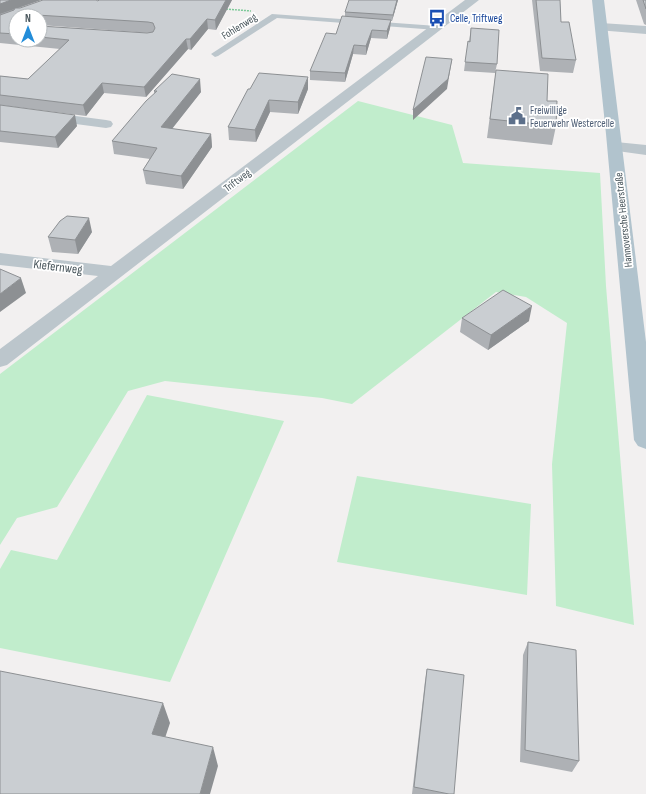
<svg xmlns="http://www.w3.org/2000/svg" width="646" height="794" font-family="'Sofia Sans Condensed',sans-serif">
<rect width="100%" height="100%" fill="#f2f0f0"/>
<!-- green -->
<path fill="#c1edcc" d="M358 101 452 125 463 163 600 173 606 286 634 625 556 606 552 464 567 323 526 297 496 292 352 404 322 398 165 381 128 391 57 507 17 518 0 545V374Z
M147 395 284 421 170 682 0 648V569L11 550 57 560Z
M357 476 531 504 527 595 337 562Z"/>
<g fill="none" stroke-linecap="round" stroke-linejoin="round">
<!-- path -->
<path stroke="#7bc997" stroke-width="1.5" stroke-dasharray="2 1" stroke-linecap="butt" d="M226 9 251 11"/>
<!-- service -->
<path fill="#bcc6cc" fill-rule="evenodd" d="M272 14 437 26 441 28 437 30 277 18 218 56 215 57 211 54Z"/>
<!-- minor -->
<path fill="#bcc6cc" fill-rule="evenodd" d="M465 0H479L7 365 0 367V349L98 276 0 265V253L111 266Z
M601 23 646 26V34L597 30 595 27 597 24Z
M0 106 106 120 111 121 113 124 111 127 106 128 0 114Z
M616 142 646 145V155L610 150 608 147 610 144Z"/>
<!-- primary -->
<path fill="#b1c3cd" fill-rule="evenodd" d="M592 0H604L646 342V449L638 446 634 440 606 134Z"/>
</g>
<!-- wall -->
<path fill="#aeb1b5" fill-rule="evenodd" d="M0 0H41L19 8 98 1 99 0H232L216 30 208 29 191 50 188 49 146 97 104 93 86 116 0 105V76L28 79 60 49 0 43ZM16 16H40V25L150 33H147L40 26V40H16Z
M398 0 392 21H391L390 28 387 39 371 38 366 55 353 54 345 82 310 80V71L336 34 345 16V12Z
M532 0H560L561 22 576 60 573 73 540 71Z
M636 0H646V25L644 24Z
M471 28 497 64 495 73 464 71 468 41 469 42Z
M496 70 547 101 556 126 552 145 487 138Z
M250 89H308L298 114 270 112 256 142 229 140 228 127Z
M154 91 201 92 172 129 211 134 212 147 183 189 146 184 143 170 150 159 114 154 112 141 154 94Z
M0 105 77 126 58 148 0 142Z
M92 232 78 254 52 252 48 237Z
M462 318 529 321 488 350 460 332Z
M528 642 579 761 572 772 520 762 523 655Z
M427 669 454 794H412L425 681Z"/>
<!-- shaded-wall -->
<path fill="#8d9093" d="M11 0H41L0 14V4Z
M226 0H232L216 30 215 20Z
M397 0H398L392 21 393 15Z
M207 19 208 29 191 50 190 39Z
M391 20 390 28 387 39V31Z
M372 30 371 38 366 55V46Z
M186 39 188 49 146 97 144 87Z
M354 45 353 54 345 82V73Z
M452 59 447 89 413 120V110Z
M308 77V89L298 114V102Z
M200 79 201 92 163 140 161 127Z
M102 83 104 93 86 116 83 105Z
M269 100 270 112 256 142 255 130Z
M75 115 77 126 58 148 55 137Z
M211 134 212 147 183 189 181 176Z
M89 218 92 232 78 254 75 240Z
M21 278 26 293 0 312V294Z
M532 306 529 321 488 350 491 335Z
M163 703 170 723 160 753 152 734Z
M213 747 218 766 210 794H200Z"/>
<!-- building -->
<path fill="#caced2" stroke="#8d9093" d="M0 0H11L0 4Z
M43 0H96L98 1 99 0H226L215 20 207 19 190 39H186L144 87 102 83 83 105 0 95V76L28 79 69 40 40 37V26L147 33 153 32 155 28 153 23 148 22 37 15V16H16V34L0 33V15L14 10 15 8H20Z
M349 0H397L393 15 345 12Z
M536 0H560L561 22H569L576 60 542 58Z
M643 0H646V9Z
M342 16 391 20 387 31 372 30 366 46 354 45 345 73 310 71 326 33 336 34Z
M471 28 499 30 497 64 465 62 468 41 470 42Z
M426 57 452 59 448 79 413 110Z
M496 70 548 74 547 101H557L556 126 490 119Z
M259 73 308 77 298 102 269 100 255 130 228 127 248 89H250Z
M172 74 200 79 161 127 211 134 181 176 143 170 157 148 112 141 146 101 157 91H154Z
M0 105 75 115 55 137 0 131Z
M67 216 89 218 75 240 48 237 60 221Z
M0 269 21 278 0 294Z
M503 290 532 306 491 335 462 318Z
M528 642 576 650 579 761 525 750Z
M427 669 464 675 454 794H449L414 787Z
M0 671 163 703 152 734 213 747 200 794H0Z"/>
<!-- icons -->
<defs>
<g id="bus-bare" transform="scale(1.38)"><path d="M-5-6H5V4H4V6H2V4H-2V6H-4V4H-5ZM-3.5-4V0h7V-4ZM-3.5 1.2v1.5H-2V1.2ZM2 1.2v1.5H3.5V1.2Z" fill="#1a4fb4" stroke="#fff" stroke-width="2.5" paint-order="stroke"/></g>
<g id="civic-bare" transform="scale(1.38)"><path d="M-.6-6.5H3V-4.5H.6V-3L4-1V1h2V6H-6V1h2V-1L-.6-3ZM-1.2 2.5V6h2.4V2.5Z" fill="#5c6f8a" stroke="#fff" stroke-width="2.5" paint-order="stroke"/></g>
</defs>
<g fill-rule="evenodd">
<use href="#bus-bare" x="437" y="18"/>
<use href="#civic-bare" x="517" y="116"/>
</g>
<g text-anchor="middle" stroke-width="3.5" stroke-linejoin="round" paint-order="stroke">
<!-- far-transit labels -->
<g font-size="11" fill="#164399" stroke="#fff" text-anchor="start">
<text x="450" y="22">Celle, Triftweg</text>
</g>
<!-- far-street labels -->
<g font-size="11" fill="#49565c" stroke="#fff">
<text transform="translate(239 26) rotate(-32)" y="4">Fohlenweg</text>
<text transform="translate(237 180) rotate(-37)" y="4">Triftweg</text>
<text transform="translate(623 220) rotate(-96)" y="4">Hannoversche Heerstraße</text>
</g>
<!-- far-service labels -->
<g font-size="11" fill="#4e5e75" stroke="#fff" text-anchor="start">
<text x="530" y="114">Freiwillige<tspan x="530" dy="13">Feuerwehr Westercelle</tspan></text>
</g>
<!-- street labels -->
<g font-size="13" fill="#49565c" stroke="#fff">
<text transform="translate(58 266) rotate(7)" y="5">Kiefernweg</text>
</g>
</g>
<!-- north arrow -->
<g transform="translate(28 28)"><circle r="19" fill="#ffffff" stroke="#b6bbbe"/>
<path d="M0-3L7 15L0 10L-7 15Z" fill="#238dd9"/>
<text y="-6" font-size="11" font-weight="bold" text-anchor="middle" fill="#49565c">N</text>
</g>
</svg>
